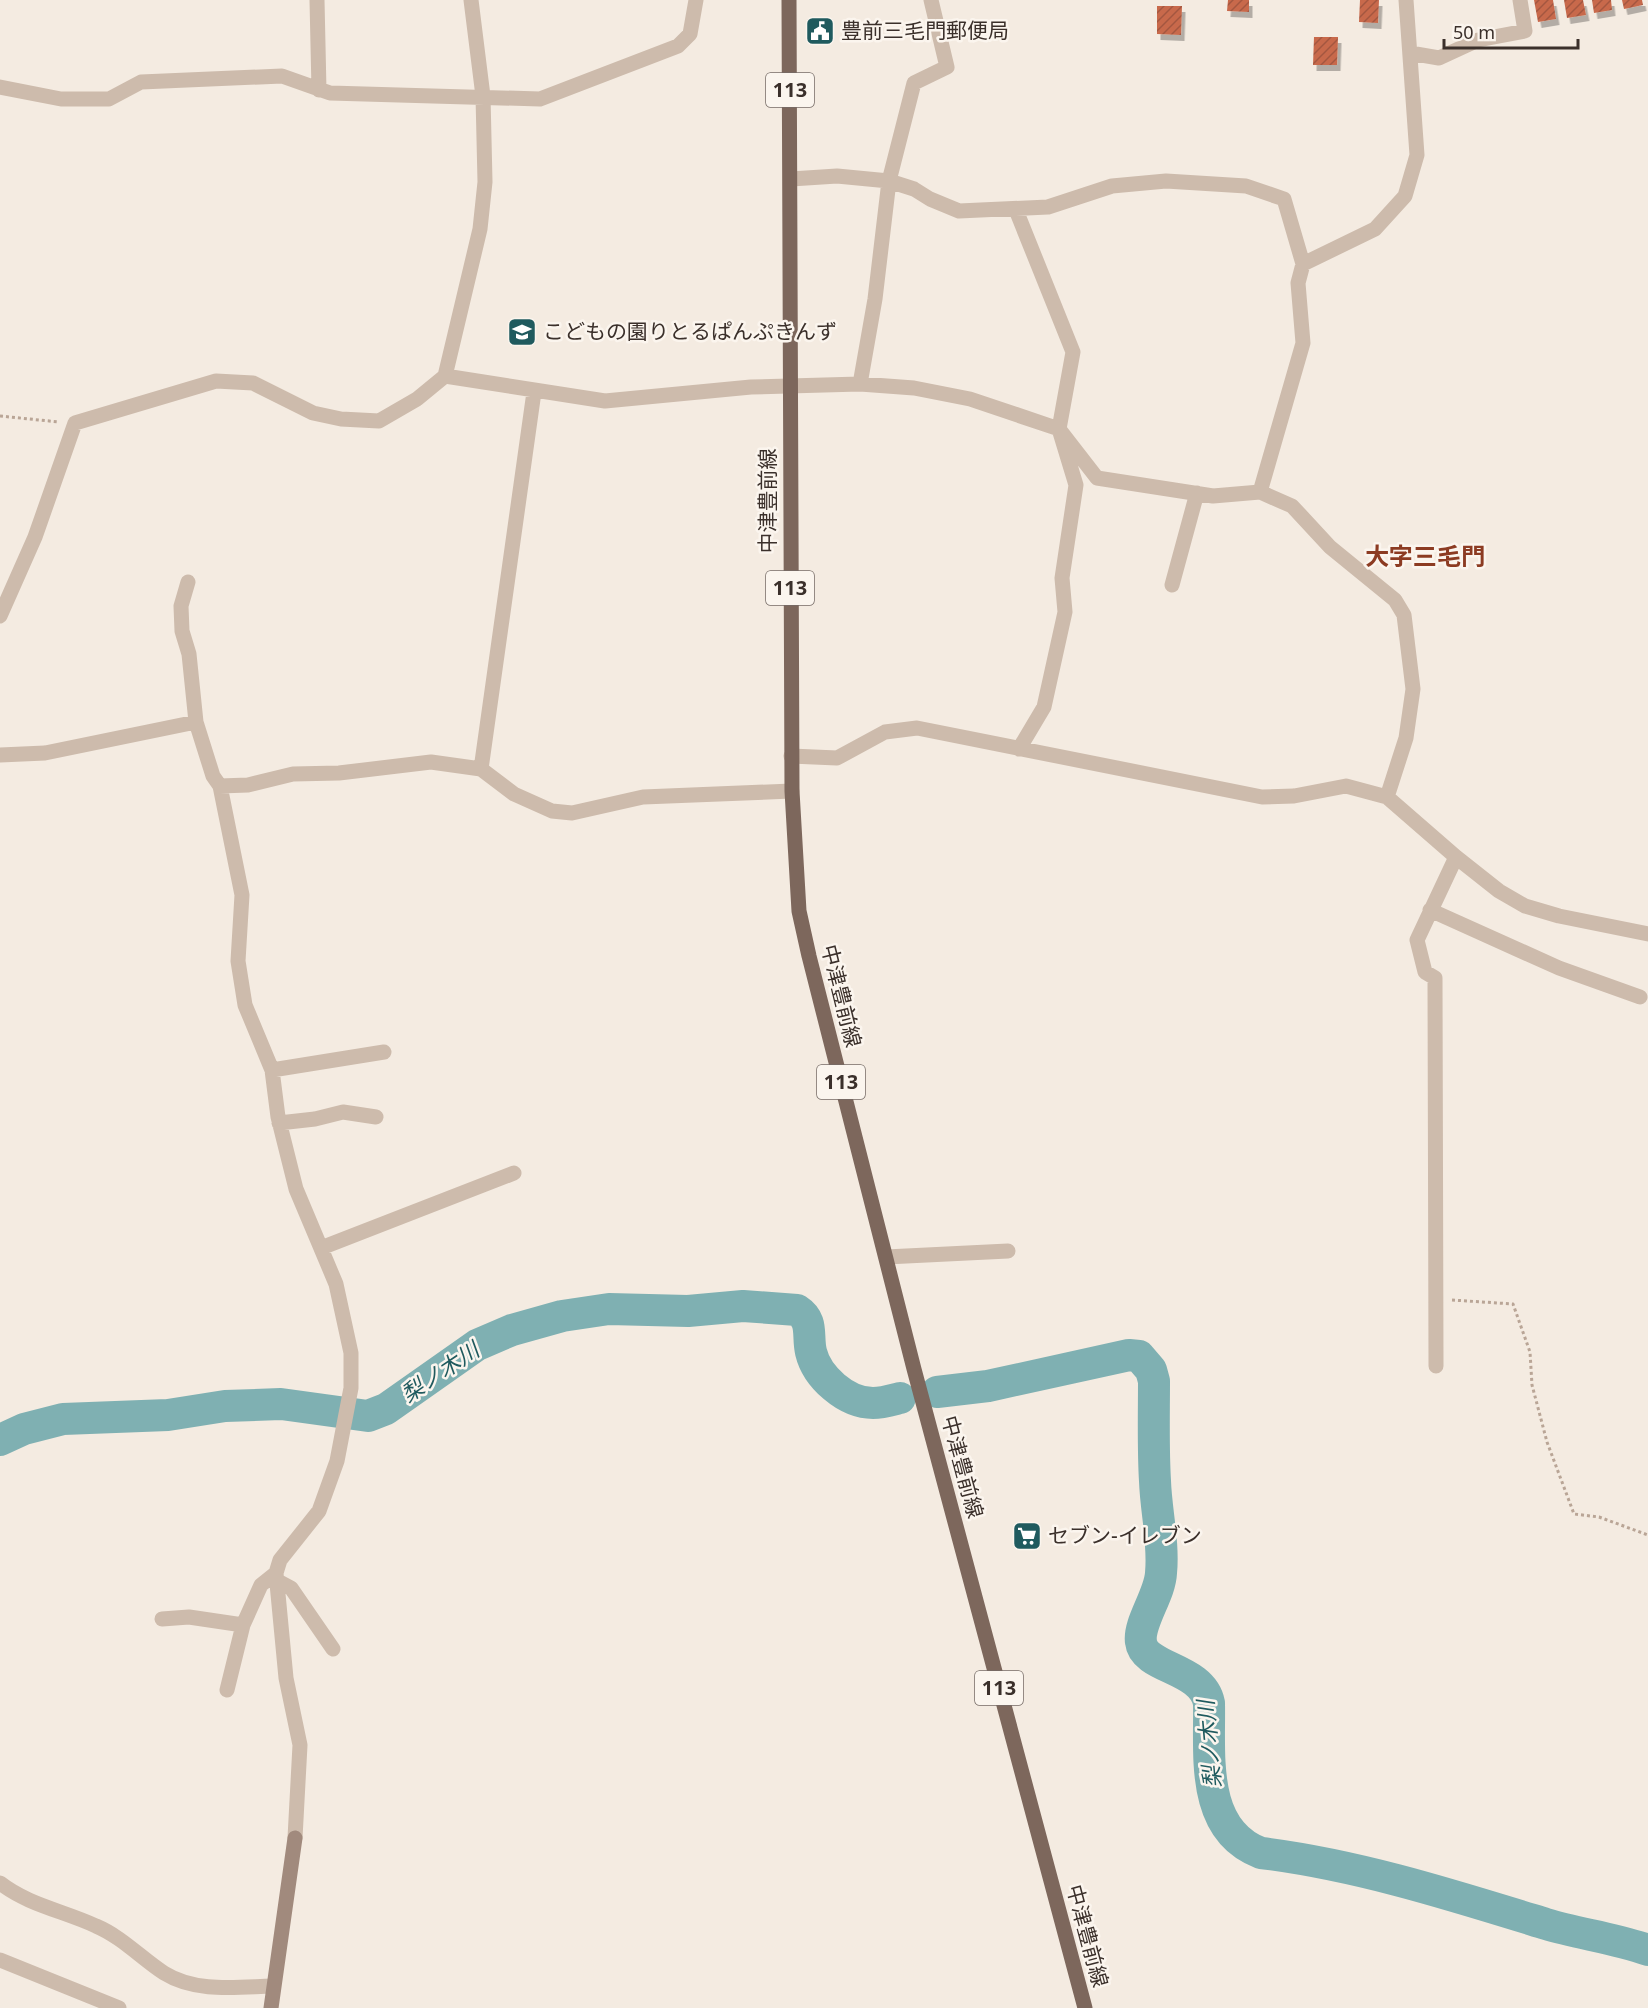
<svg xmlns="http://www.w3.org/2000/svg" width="1648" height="2008" font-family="'Noto Sans','Noto Sans JP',sans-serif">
<defs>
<pattern id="building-hatch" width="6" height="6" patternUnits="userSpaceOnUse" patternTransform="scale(1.5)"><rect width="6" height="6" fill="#c8694b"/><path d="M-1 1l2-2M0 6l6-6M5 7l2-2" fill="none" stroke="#a4573f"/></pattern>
<filter id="shadow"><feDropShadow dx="3.5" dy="6" stdDeviation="0" flood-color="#0004"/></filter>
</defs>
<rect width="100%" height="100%" fill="#f4ebe1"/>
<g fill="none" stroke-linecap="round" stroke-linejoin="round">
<!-- river -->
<path stroke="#7fb0b2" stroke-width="32" d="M937 1392 988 1386 1129 1355 1139 1356 1151 1370 1154 1381C1154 1414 1153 1448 1155 1481 1156 1511 1164 1543 1161 1573 1160 1595 1138 1623 1141 1642 1144 1669 1202 1667 1209 1703 1210 1755 1200 1830 1261 1853 1358 1865 1452 1895 1546 1924 1579 1934 1615 1938 1648 1950
M0 1440 24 1429 63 1419 168 1415 225 1406 281 1404 368 1416 386 1409 477 1345 512 1330 562 1316 609 1309 688 1311 743 1306 797 1310C814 1321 807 1335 811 1352 817 1377 846 1403 873 1403 882 1403 892 1400 900 1398"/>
</g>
<!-- building -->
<path fill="url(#building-hatch)" filter="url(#shadow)" d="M1228 0H1249V12L1227 11Z
M1360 0H1379L1378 23 1359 22Z
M1534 0H1553L1556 19 1538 22Z
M1564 0H1583L1586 15 1567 18Z
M1592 0H1611L1612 10 1594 13Z
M1622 0H1642L1643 5 1624 9Z
M1157 6H1182L1181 35 1157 34Z
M1314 37H1338L1337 65H1313Z"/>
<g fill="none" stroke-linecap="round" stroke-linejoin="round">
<!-- path -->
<path stroke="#b9a596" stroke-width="3" stroke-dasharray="3 3" stroke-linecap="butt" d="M0 416 59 422
M1452 1300 1513 1304 1530 1352 1532 1385 1547 1442 1574 1514 1599 1517 1648 1535"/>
<!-- street -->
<path stroke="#cdbbac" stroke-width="15" d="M317 0 319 90
M1410 53 1439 58 1478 40 1525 31 1520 0
M0 87 61 99H109L141 82 282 76 330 93 540 99 678 46 690 34 696 0
M791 179 837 176 889 181 914 189 930 199 959 211 1048 207 1112 186 1166 181 1246 186 1284 199 1303 264 1298 283 1303 343 1260 492
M1016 210 1073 352 1059 429 1076 485 1062 578 1065 612 1044 707 1019 749
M1303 264 1375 229 1405 196 1417 155 1406 0
M445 376 605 401 751 387 860 384 914 388 970 399 1059 429 1097 478 1213 496 1260 492 1292 506 1330 547 1395 600 1404 615 1413 689 1406 738 1387 797
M860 384 875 299 889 181 914 83 947 67 931 0
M188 582 181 606 182 631 189 654 196 722
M1172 585 1197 493
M0 616 35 537 75 423 216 381 253 383 313 413 341 419 379 421 417 399 445 376 480 229 485 182 483 96 471 0
M0 755 45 753 196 722 213 776 220 786 242 895 238 961 245 1005 272 1070 278 1117 296 1189 336 1284 351 1353V1388L337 1461 319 1511 280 1560 276 1573 286 1678 300 1745 295 1838
M791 756 837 758 885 732 917 728 1262 797 1294 796 1346 786 1387 797 1456 857 1499 891 1525 906 1559 916 1648 934
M481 769 534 392
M220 786 248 785 293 774 339 773 431 762 481 769 514 794 552 811 572 813 643 797 792 791
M1430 910 1559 968 1640 997
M272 1070 384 1052
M279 1123 315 1119 343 1112 376 1117
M321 1248 514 1173
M886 1257 1008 1251
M1436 1366 1435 978 1425 972 1417 940 1456 857
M276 1580 291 1588 333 1649
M162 1619 189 1617 243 1625 261 1585 276 1573
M227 1690 243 1625
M0 1883C28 1905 64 1911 96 1926 122 1937 141 1958 164 1973 196 1993 237 1987 272 1986
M0 1960 119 2008"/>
<!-- secondary -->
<path stroke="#a18a7d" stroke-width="15" d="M271 2008 295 1838"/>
<!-- primary -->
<path stroke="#7d675c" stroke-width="15" d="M789 0 792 791 799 911 809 956 914 1369 1085 2008"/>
</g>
<!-- icons -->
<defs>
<g id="civic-square" transform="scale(1.5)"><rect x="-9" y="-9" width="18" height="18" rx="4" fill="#1f5a5e" stroke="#fbf5ee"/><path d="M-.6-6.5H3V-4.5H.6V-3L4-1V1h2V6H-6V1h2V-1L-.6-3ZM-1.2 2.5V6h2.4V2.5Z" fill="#fff"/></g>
<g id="school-square" transform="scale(1.5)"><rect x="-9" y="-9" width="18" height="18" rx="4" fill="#1f5a5e" stroke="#fbf5ee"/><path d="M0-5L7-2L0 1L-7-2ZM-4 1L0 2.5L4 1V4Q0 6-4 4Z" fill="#fff"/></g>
<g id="supermarket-square" transform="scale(1.5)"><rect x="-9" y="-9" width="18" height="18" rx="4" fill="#1f5a5e" stroke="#fbf5ee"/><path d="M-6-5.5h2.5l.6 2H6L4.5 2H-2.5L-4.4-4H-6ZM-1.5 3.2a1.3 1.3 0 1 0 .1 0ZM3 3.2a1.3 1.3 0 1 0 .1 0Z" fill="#fff"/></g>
</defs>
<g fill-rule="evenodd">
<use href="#civic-square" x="820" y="31"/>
<use href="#school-square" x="522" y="332"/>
<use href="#supermarket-square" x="1027" y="1536"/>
</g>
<g text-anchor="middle" stroke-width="5" stroke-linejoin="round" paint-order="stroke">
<!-- shield labels -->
<g fill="#fbf5ee" stroke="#756b66" stroke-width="1.5">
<rect x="766" y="73" width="48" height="34" rx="4.5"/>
<rect x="766" y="571" width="48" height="34" rx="4.5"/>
<rect x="817" y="1065" width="48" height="34" rx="4.5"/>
<rect x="975" y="1671" width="48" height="34" rx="4.5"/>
</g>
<g font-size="20" font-weight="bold" fill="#3b302b">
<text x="790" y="97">113</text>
<text x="790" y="595">113</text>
<text x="841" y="1089">113</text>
<text x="999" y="1695">113</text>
</g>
<!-- poi labels -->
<g font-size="21" fill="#3b302b" stroke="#fbf5ee" text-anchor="start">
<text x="841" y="38">豊前三毛門郵便局</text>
<text x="543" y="339">こどもの園りとるぱんぷきんず</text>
<text x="1048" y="1543">セブン-イレブン</text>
</g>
<!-- street labels -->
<g font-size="21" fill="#3b302b" stroke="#fbf5ee">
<text transform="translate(768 501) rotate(-90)" y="7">中津豊前線</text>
<text transform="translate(841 996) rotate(76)" y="7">中津豊前線</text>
<text transform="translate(962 1467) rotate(75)" y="7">中津豊前線</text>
<text transform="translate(1087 1936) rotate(75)" y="7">中津豊前線</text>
</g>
<!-- water labels -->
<g font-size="22" font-style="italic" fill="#1f5a5e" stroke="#fbf5ee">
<text transform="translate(440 1372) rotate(-34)" y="8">梨ノ木川</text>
<text transform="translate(1209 1744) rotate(-95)" y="8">梨ノ木川</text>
</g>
<!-- quarter labels -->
<g font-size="24" font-weight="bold" fill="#8c3b22" stroke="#fbf5ee">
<text x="1425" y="565">大字三毛門</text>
</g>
</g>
<!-- scale -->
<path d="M1444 39v9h134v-9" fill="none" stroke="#3b302b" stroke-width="3"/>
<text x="1453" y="39" font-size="18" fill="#3b302b" stroke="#fbf5ee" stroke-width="4.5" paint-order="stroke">50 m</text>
</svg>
